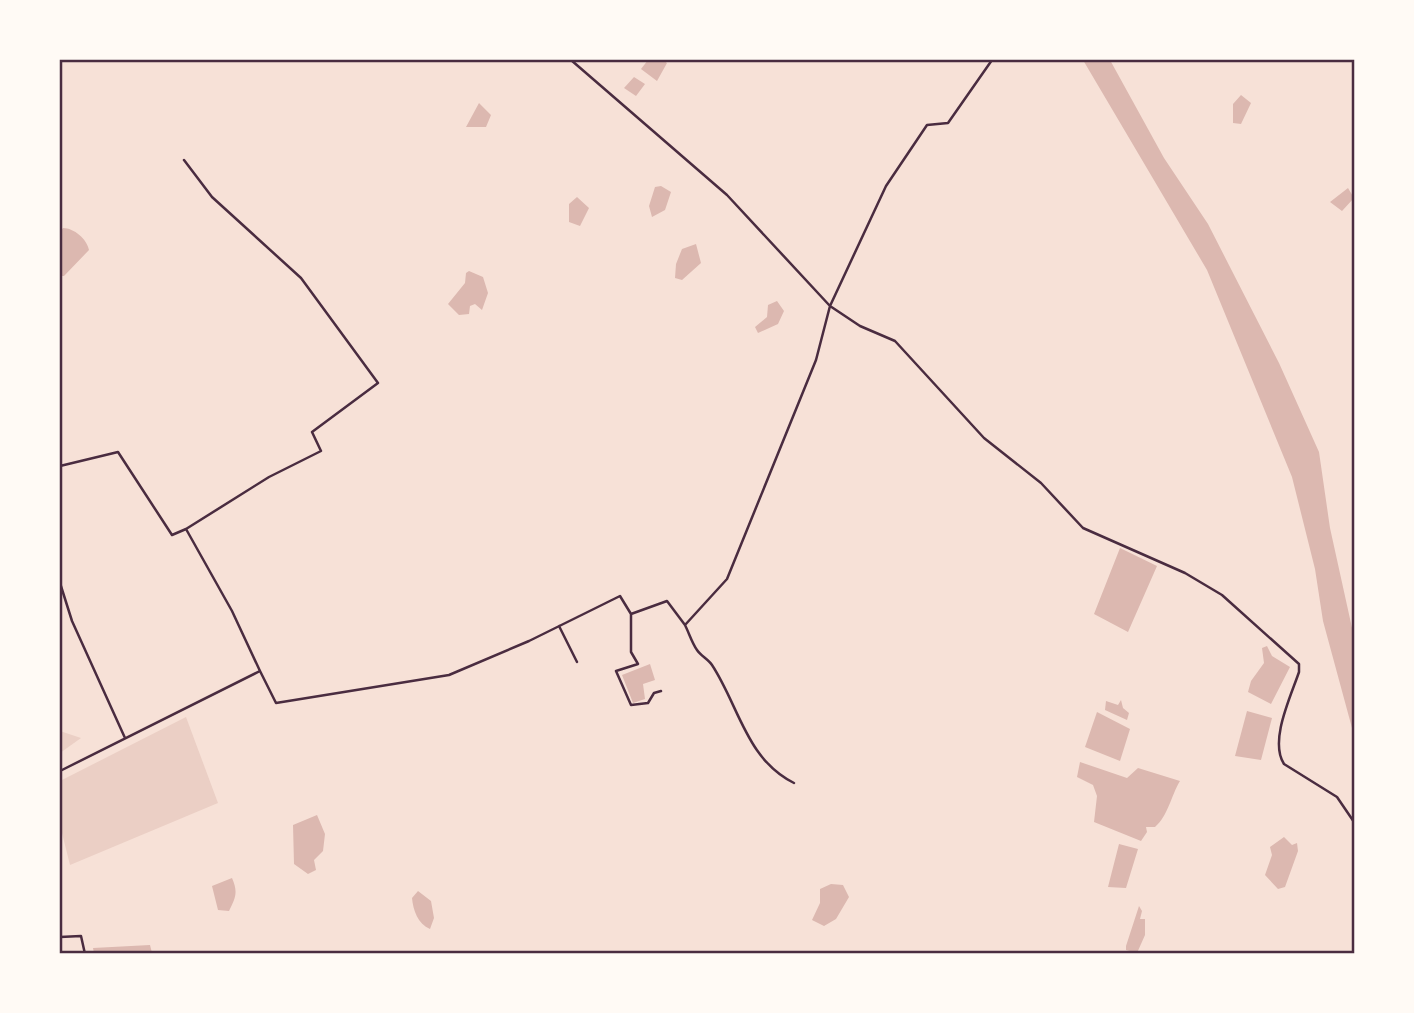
<svg xmlns="http://www.w3.org/2000/svg" width="1414" height="1013" font-family="Commissioner,sans-serif">
<rect width="100%" height="100%" fill="#f7e1d7"/>
<!-- green -->
<path fill="#ebcfc5" d="M186 717 218 803 70 865 60 825V781Z
M60 731 81 738 60 753Z"/>
<!-- water -->
<path fill="#dcb8b0" d="M648 60H663L667 63 657 81 641 69Z
M1083 60H1110L1164 158 1208 224 1279 363 1319 452 1330 528 1354 637V749L1352 728 1323 621 1315 569 1292 477 1207 270Z
M634 77 645 84 636 96 624 88Z
M1241 95 1251 103 1241 124 1233 123V104Z
M479 103 491 115 486 127H466Z
M661 186 671 192 665 210 652 217 649 206 655 187Z
M1348 188 1354 198 1342 211 1330 202Z
M577 197 589 208 580 226 569 222V204Z
M63 228C74 228 87 239 89 250L64 276H60V232Z
M696 244 701 263 682 280 675 278 676 264 682 249Z
M469 271 483 277 488 293 482 310 475 304 470 306 469 314 459 315 448 304 465 283 466 273Z
M777 301 784 311 778 324 758 333 755 327 767 317 768 305Z
M1120 548 1157 566 1128 632 1094 614Z
M1267 646 1272 656 1290 667 1271 704 1248 692 1251 681 1264 663 1262 648Z
M650 664 655 680 643 684 645 699 633 703 622 675Z
M1121 700 1123 708 1129 713 1127 720 1105 710 1106 701 1118 705Z
M1247 711 1272 718 1261 760 1235 756Z
M1097 712 1130 729 1120 761 1085 747Z
M1080 762 1127 778 1138 768 1180 781C1171 796 1168 816 1155 827H1146L1147 832 1141 841 1094 822 1097 796 1093 785 1077 777Z
M317 815 325 834 323 851 314 860 316 870 308 874 294 864 293 825Z
M1284 837 1292 845 1297 843 1298 851 1285 887 1278 889 1265 875 1272 855 1270 847Z
M1119 844 1138 849 1126 888 1108 887Z
M232 878C238 892 236 897 229 911L218 910 212 886Z
M831 884 843 885 849 897 836 919 824 926 812 920 820 903V889Z
M418 891 431 901 434 918 430 929C418 924 413 910 412 898Z
M1139 906 1142 911 1140 919H1145V935L1137 953 1126 950V946Z
M150 945 152 953H94L93 948Z"/>
<g fill="none" stroke-linecap="round" stroke-linejoin="round">
<!-- minor -->
<path stroke="#4a2c40" stroke-width="2.5" d="M992 60 948 123 927 125 886 186 830 306 860 326 895 341 984 438 1041 483 1083 528 1185 573 1222 595 1299 664V672C1291 696 1269 741 1284 764L1337 797 1354 822
M184 160 212 197 301 278 378 383 312 432 321 451 269 477 186 529 232 611 260 671
M60 466 118 452 172 535 186 529
M60 583 72 621 125 738
M631 614V652L638 664 616 671 631 705 648 703 654 693 661 691
M685 625C689 633 692 643 697 650 701 656 708 659 712 665 739 706 746 759 794 783
M559 626 577 662
M60 771 260 671 276 703 449 675 529 641 620 596 631 614 667 601 685 625 727 579 816 360 830 306 727 195 571 60
M60 937 81 936 85 954"/>
</g>
<!-- border -->
<rect width="1414" height="1013" fill="none" stroke="#fffaf5" stroke-width="122"/>
<rect x="61" y="61" width="1292" height="891" fill="none" stroke="#4a2c40" stroke-width="2.5"/>
</svg>
